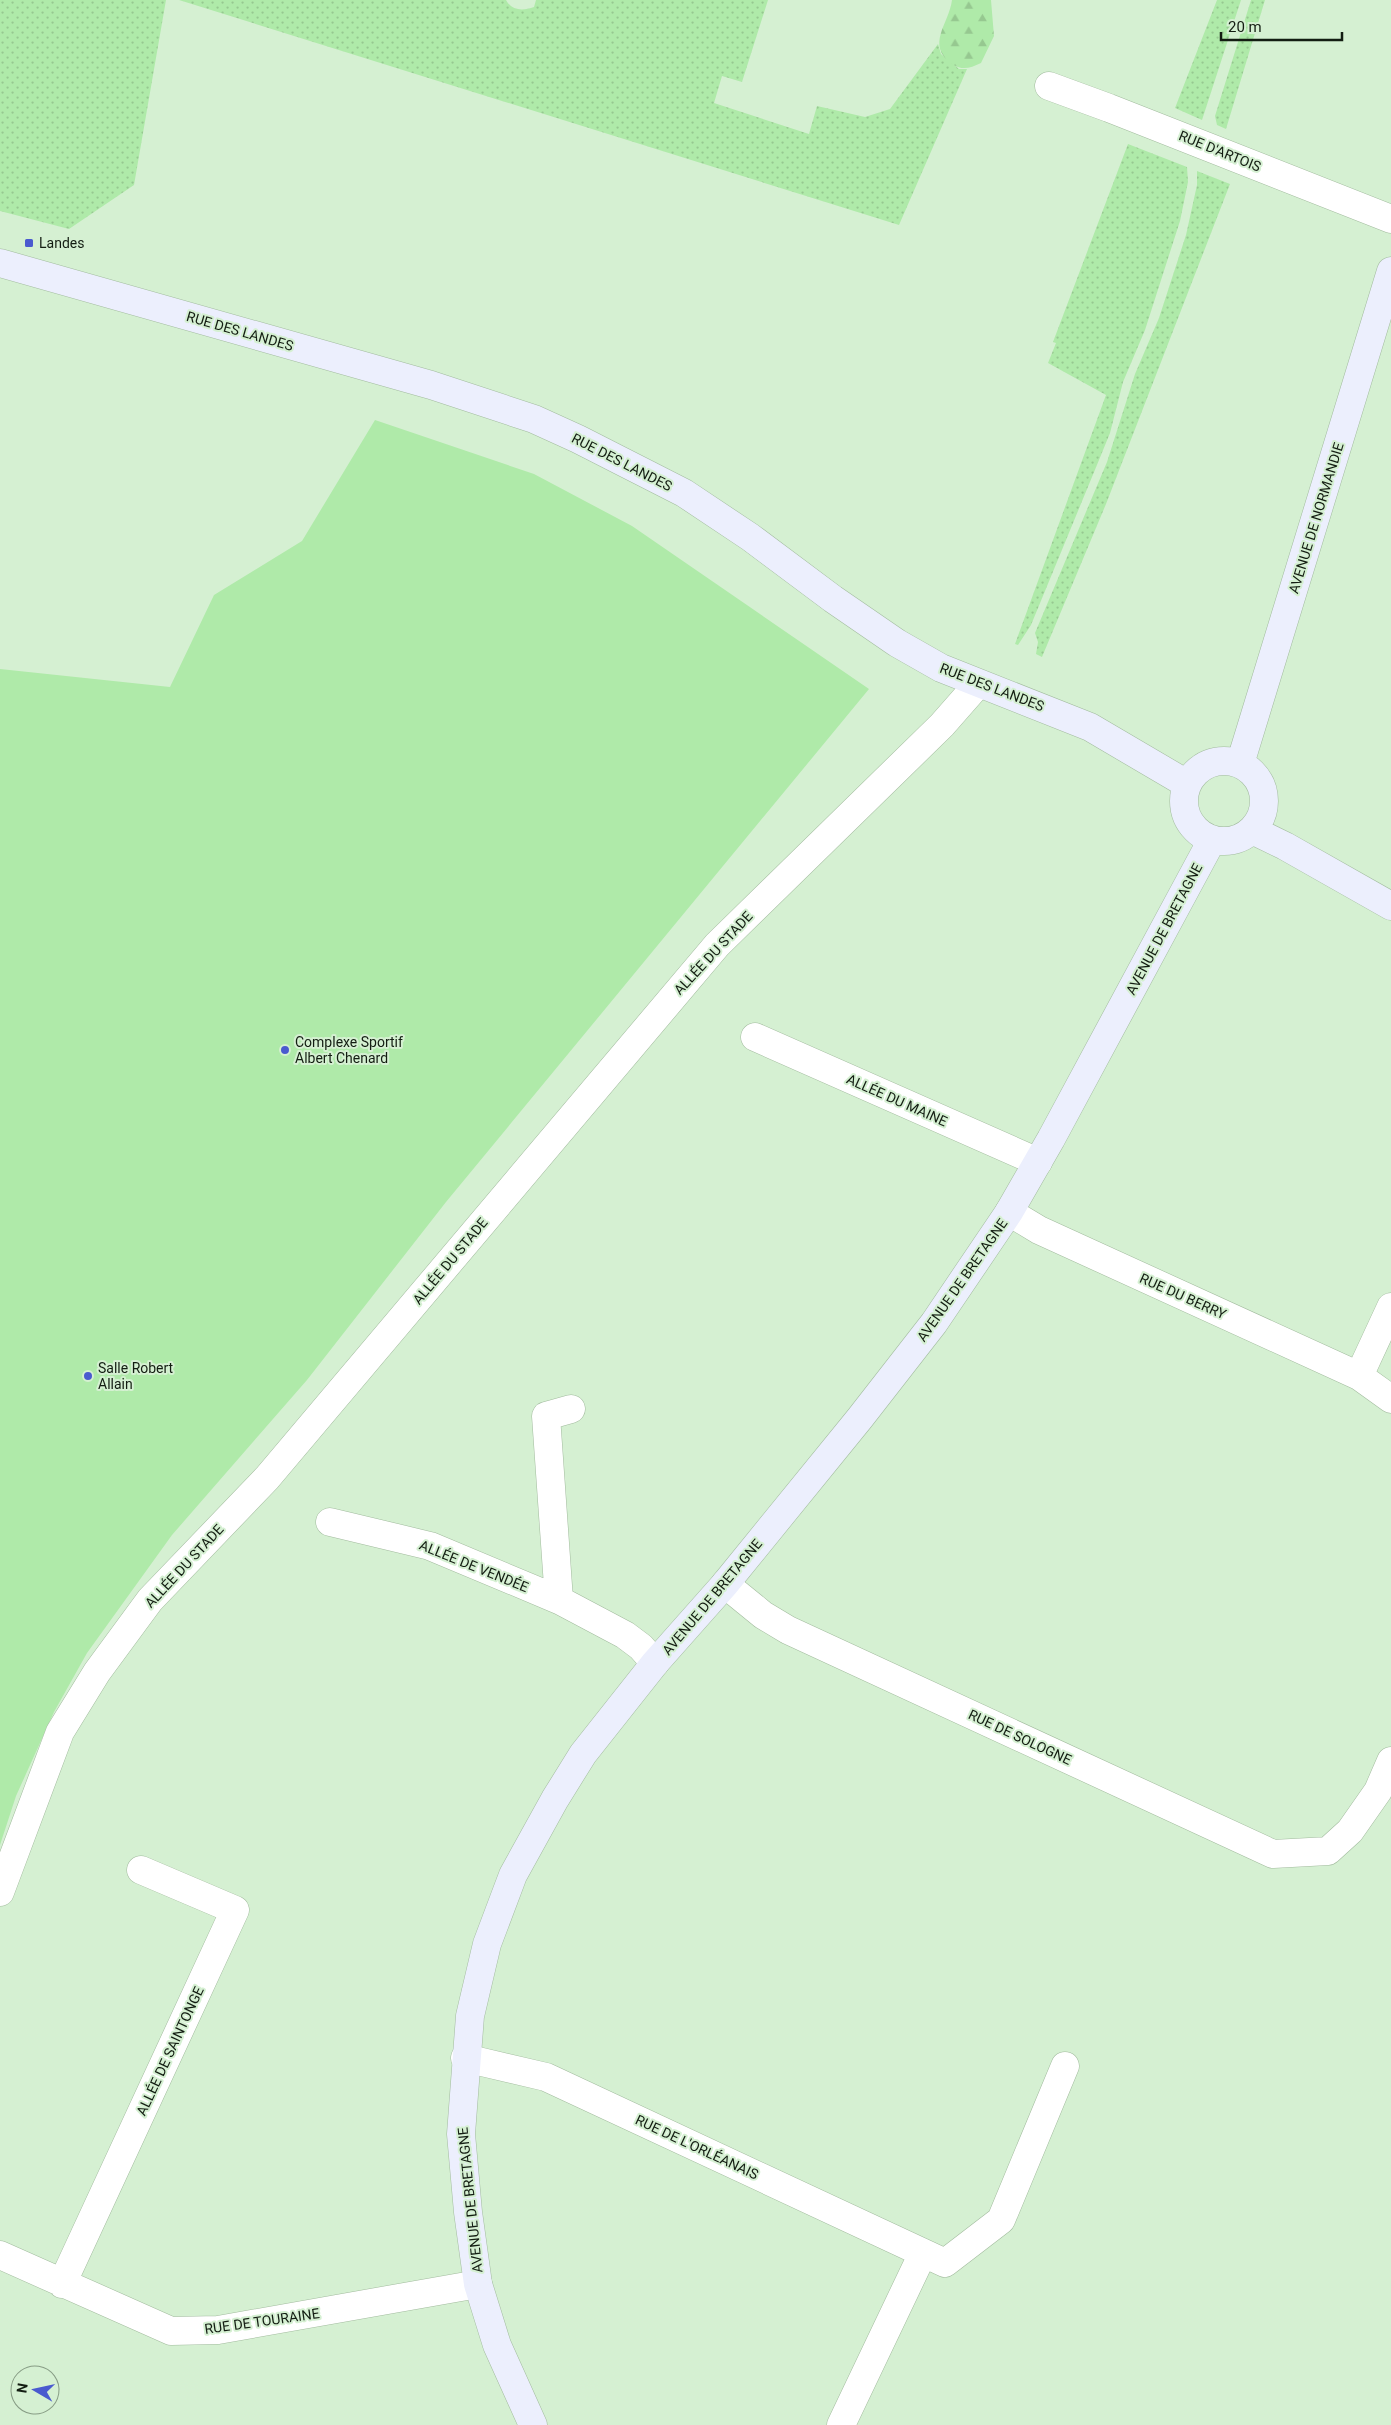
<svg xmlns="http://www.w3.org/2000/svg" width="1391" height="2425" font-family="Roboto,sans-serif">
<defs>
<pattern id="grass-dots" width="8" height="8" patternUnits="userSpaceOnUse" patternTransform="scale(1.25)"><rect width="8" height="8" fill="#afeaa9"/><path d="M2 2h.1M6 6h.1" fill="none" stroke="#96c890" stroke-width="1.8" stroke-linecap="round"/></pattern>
<pattern id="forest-firs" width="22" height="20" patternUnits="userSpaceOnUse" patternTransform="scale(1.25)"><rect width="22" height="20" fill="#afeaa9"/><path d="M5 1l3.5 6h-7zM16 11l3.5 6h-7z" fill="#96c890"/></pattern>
</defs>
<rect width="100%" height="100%" fill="#d5f0d2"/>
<!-- grass -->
<path fill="url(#grass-dots)" d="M0 0H166L134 185 69 229 0 211Z
M179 0H506C512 11 523 11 534 7L536 0H768L742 82 722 76 714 103 809 134 817 106 865 117 890 109 938 44 941 54 959 69H967L899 225Z
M1217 0H1241L1202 120 1175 108Z
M1251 0H1265L1226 129 1217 125 1215 116Z
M1128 144 1187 167 1188 182 1180 221 1145 330 1123 382 1110 433 1099 460 1031 625 1018 645 1015 644 1106 395 1048 363 1056 343 1053 342Z
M1197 171 1230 184 1106 504 1042 657 1036 654 1038 642 1035 633 1107 462 1135 374 1159 318 1186 235 1197 185Z"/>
<!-- forest -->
<path fill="url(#forest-firs)" d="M952 0H991L994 36 981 63C970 68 963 71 952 64 925 45 949 24 952 0Z"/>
<!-- garden -->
<path fill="#afeaa9" d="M375 420 534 474 632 526 869 689 446 1202 307 1380 172 1535 87 1653 54 1712 16 1796 0 1845V669L170 687 214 595 302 541Z"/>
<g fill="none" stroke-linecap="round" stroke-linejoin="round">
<!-- street casing -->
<g stroke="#a2bb9e" stroke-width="29">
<path id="street" d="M1049 86 1109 108 1391 219
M755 1037 1038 1162
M1009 1212 1039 1230 1359 1376 1391 1399
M1359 1376 1391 1307
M330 1522 430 1546 559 1600 625 1635 641 1647 655 1663
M725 1584 763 1615 788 1630 1273 1854 1328 1851 1350 1831 1378 1791 1391 1761
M559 1600 546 1416 571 1409
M0 1892 60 1732 97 1672 150 1600 267 1478 717 945 942 725 978 684
M465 2058 546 2077 945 2263 1001 2220 1065 2066
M0 2255 171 2331 218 2330 478 2284
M62 2284 235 1910 141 1870
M841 2425 923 2253"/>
</g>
<!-- secondary casing -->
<g stroke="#a2bb9e" stroke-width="29">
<path id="secondary" d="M0 263 431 385 534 419 578 439 684 493 750 537 833 599 897 643 941 668 1090 727 1187 784
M1184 801a40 40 0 1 1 80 0a40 40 0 1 1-80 0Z
M1240 764 1391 271
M1252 830 1285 846 1391 906
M533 2425 497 2345 478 2284 468 2212 461 2134 470 2016 487 1944 513 1875 555 1799 583 1754 655 1663 725 1584 860 1418 934 1323 1009 1212 1051 1139 1212 840"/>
</g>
<!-- street -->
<use href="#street" stroke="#fff" stroke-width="28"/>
<!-- secondary -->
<use href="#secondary" stroke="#eceffd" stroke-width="28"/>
</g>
<!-- markers -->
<g fill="#4a5acf" stroke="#d5f0d2" stroke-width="2">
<rect x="24" y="238" width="10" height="10" rx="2.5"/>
<circle cx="285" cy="1050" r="5"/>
<circle cx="88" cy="1376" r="5"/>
</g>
<g text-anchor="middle" stroke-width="4" stroke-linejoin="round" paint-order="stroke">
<!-- street labels -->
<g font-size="14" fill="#131d12" stroke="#d5f0d2">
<text transform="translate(1220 151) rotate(22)" y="5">RUE D'ARTOIS</text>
<text transform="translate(240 331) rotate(16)" y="5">RUE DES LANDES</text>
<text transform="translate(622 462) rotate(27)" y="5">RUE DES LANDES</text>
<text transform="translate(1316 518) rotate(-73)" y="5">AVENUE DE NORMANDIE</text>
<text transform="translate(992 687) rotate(21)" y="5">RUE DES LANDES</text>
<text transform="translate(1164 929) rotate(-62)" y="5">AVENUE DE BRETAGNE</text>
<text transform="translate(713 953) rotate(-47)" y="5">ALLÉE DU STADE</text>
<text transform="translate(897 1100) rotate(24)" y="5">ALLÉE DU MAINE</text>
<text transform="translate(450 1261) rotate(-50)" y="5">ALLÉE DU STADE</text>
<text transform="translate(962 1280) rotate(-55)" y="5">AVENUE DE BRETAGNE</text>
<text transform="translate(1183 1296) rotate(24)" y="5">RUE DU BERRY</text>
<text transform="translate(184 1566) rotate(-47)" y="5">ALLÉE DU STADE</text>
<text transform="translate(474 1566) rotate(22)" y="5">ALLÉE DE VENDÉE</text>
<text transform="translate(712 1597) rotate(-50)" y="5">AVENUE DE BRETAGNE</text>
<text transform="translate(1020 1737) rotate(25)" y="5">RUE DE SOLOGNE</text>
<text transform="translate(170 2051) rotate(-65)" y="5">ALLÉE DE SAINTONGE</text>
<text transform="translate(697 2147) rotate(25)" y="5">RUE DE L'ORLÉANAIS</text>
<text transform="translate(470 2200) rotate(-96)" y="5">AVENUE DE BRETAGNE</text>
<text transform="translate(262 2321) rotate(-8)" y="5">RUE DE TOURAINE</text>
</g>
<!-- poi labels -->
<g font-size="14" fill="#131d12" stroke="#d5f0d2" text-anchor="start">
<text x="39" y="248">Landes</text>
<text x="295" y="1047">Complexe Sportif<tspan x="295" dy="16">Albert Chenard</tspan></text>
<text x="98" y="1373">Salle Robert<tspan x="98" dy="16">Allain</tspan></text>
</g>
</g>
<!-- north arrow -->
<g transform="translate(35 2390) rotate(279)"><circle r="24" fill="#d5f0d2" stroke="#879c85"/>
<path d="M0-4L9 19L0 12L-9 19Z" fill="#4a5acf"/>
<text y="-8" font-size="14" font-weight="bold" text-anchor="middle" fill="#131d12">N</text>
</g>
<!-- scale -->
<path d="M1221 32v8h121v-8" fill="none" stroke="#131d12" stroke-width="2.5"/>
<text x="1228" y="32" font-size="15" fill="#131d12" stroke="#d5f0d2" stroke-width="4" paint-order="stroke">20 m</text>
</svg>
